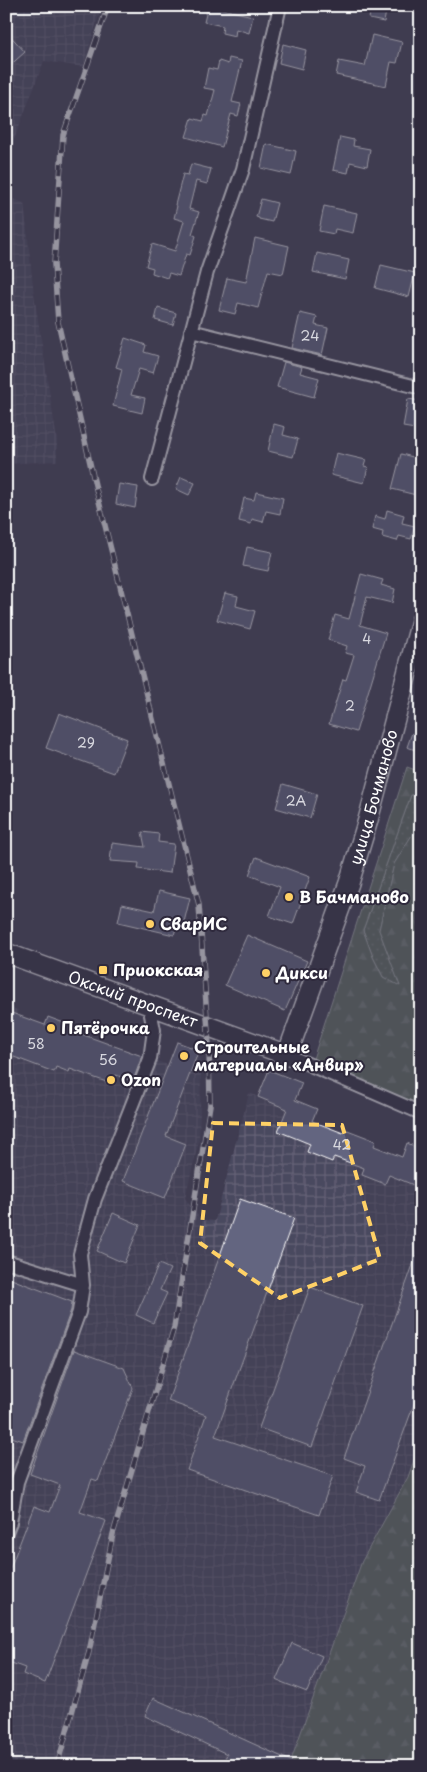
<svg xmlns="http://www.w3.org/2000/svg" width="427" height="1772" font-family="'Playpen Sans',sans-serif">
<defs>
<pattern id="industrial-grid" width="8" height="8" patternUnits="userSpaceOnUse" patternTransform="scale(1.25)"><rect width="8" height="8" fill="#4a485f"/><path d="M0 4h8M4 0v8" fill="none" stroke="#656377"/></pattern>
<pattern id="green-dots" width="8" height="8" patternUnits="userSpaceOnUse" patternTransform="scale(1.25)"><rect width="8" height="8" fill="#626f64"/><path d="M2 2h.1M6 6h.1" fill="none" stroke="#7a857b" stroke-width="1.8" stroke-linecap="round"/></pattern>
<pattern id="forest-firs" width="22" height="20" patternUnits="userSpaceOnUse" patternTransform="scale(1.25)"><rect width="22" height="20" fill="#626f64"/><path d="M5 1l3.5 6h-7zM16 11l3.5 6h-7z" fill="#7a857b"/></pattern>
</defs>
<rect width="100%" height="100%" fill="#3f3c51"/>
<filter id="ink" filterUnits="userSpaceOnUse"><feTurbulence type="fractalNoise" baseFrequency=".02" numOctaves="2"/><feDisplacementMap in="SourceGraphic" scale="10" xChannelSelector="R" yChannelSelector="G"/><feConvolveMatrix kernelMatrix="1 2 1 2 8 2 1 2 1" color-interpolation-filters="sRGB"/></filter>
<g filter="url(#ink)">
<!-- industrial -->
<path fill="url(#industrial-grid)" d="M6 6H102L83 67 44 61 6 161Z
M6 196 24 203 34 294 57 440V461L6 464Z
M6 1006 18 1010 16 1015 45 1025 48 1017 72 1026 69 1034 82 1035 168 1065 177 1042 199 1050 201 1080 199 1141 185 1198 201 1220 215 1221 249 1093 291 1110 295 1100 317 1109 313 1121 343 1133 345 1129 376 1141 374 1146 402 1157 407 1143 421 1149V1441L408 1477 362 1561 297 1746 293 1766H6Z"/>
<!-- green -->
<path fill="url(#green-dots)" stroke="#b0b7b2" d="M421 794V830L412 835 394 864 379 930 401 987 383 977 373 957 363 930 411 795Z"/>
<!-- forest -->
<path fill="url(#forest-firs)" stroke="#b0b7b2" d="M407 767 421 772V794L411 795 363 930 373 957 383 977 400 986 379 930 394 864 412 835 421 830V903L416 922 421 934V1106L313 1059Z
M421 1441V1766H289L362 1561 408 1477Z"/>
<!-- building -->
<path fill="#646580" stroke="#fff" d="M208 6 253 16 249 33 236 29 235 36 222 33 223 26 204 22Z
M371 6H387L384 22 369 19Z
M6 31 25 52 6 69Z
M372 35 402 42 397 63 391 62 386 86 336 75 339 61 365 66Z
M283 44 306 50 302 69 279 63Z
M229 58 242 61 232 102 241 104 238 116 231 114 222 147 186 137 192 118 203 121 205 115 208 116 215 90 204 88 208 68 217 70 219 61 228 64Z
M340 137 354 140 353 146 370 149 367 166 350 162 348 173 333 170Z
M266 144 296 151 291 175 261 168Z
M191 164 211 169 207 184 196 181 189 209 199 212 192 234 196 236 190 255 186 254 179 276 169 273 167 278 152 273 153 268 146 266 152 244 175 251 184 221 174 218 177 206 175 205 183 174 188 175Z
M261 199 277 203 272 222 259 219V218L256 217Z
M324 206 357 213 353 233 335 229 334 234 319 231Z
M255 238 289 246 283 274 268 271 258 308 238 303 235 314 219 310 227 278 246 282Z
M317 253 349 260 345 279 313 272Z
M381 265 415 273 409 297 375 288Z
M158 308 176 313 173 325 155 320Z
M300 313 317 317 315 325 328 328 322 355 292 348Z
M125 338 146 345 144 352 158 356 153 373 139 369 131 395 145 398 142 413 113 406 122 369 116 367Z
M284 362 302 367 300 373 319 378 314 397 277 387Z
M408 399 421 401V430L403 427Z
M274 424 285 427 283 435 298 439 293 457 268 451Z
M336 453 366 460 364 466 368 467 364 483 331 475Z
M401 454 421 459V485H418L416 495 392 489Z
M181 477 195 483 189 495 176 489Z
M119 484 138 487 135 508 116 504Z
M256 492 283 498 280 514 266 511 263 522 252 519 251 524 239 521 244 498 254 500Z
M387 510 404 515 402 523 415 526 411 539 399 536 397 541 382 537 383 532 372 529 375 516 385 519Z
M247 547 272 552 268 571 243 566Z
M361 574 383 580 381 585 395 589 392 603 367 597 360 625 386 633 356 732 329 724 343 679 346 680 354 655 345 653 347 646 328 640 335 615 349 619Z
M225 593 238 596 236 606 255 611 250 629 217 620Z
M59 713 127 739 114 773 46 748Z
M412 733 421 736V752L407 747Z
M283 784 317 794 310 818 276 808Z
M142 832 159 834 158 842 174 844 170 873 138 869 139 863 110 861 112 843 145 847Z
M256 857 310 877 293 924 269 916 280 887 249 875Z
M159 891 190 898 184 922 178 921 174 935 118 922 122 904 154 911Z
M247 935 307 961 285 1011 225 985Z
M6 1011 45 1025 48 1017 72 1026 70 1030 142 1056 133 1081 116 1075 112 1084 70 1069 69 1072 56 1067 54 1072 6 1054Z
M177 1042 199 1050 166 1136 186 1144 165 1198 123 1181Z
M269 1070 302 1083 295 1100 317 1109 312 1121 343 1133 345 1129 376 1141 374 1146 402 1157 407 1143 421 1149V1188L389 1175 385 1184 362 1175 364 1168 334 1157 332 1162 307 1152 310 1144 278 1131 287 1109 258 1097Z
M240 1199 294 1218 215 1436 333 1476 319 1515 187 1470 206 1415 168 1401Z
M113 1213 140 1225 124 1263 97 1251Z
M419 1248H421V1385L379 1500 356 1492 365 1466 344 1458Z
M159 1264 170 1269 160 1290 167 1293 153 1323 136 1315Z
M6 1277 72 1302 71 1310 23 1441 6 1435Z
M310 1287 363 1306 312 1447 259 1428Z
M74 1350 124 1368 133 1388 98 1481 92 1479 80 1512 106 1521 45 1683 23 1674 25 1668 6 1661V1579L34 1506 50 1512 60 1485 30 1474Z
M292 1643 322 1656 307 1692 276 1680Z
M153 1698 302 1766H222L227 1754 145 1716Z"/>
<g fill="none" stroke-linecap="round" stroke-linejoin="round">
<!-- minor casing -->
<g stroke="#fff" stroke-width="16">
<path id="minor" d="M191 331 421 388
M152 479 207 272 243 169 280 6
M287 1055 421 1113
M6 1261 83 1285
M6 1532 10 1522 17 1482 79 1312 83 1285 80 1254 95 1199 150 1059 154 1030 149 1005"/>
</g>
<!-- secondary casing -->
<g stroke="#fff" stroke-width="22">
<g id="secondary">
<path id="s1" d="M6 953 287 1055 349 883 368 820 421 621"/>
</g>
</g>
<!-- minor -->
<use href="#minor" stroke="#2f2a3d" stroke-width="12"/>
<!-- secondary -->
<use href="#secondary" stroke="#2f2a3d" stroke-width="19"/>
<!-- rail casing -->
<g stroke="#fff" stroke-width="5.5">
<path id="rail" d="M57 1766 89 1652 113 1534 174 1327 210 1105 209 1045 199 905 95 485 58 322 54 264 63 135 108 6"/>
</g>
<!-- rail -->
<use href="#rail" stroke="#2f2a3d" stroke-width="4" stroke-dasharray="11" stroke-linecap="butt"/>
</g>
</g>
<!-- marked area -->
<path d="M0 0H427V1772H0ZM213 1123 342 1125 380 1259 280 1298 200 1243Z" fill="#3f3c51" fill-opacity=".55" fill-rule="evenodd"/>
<path fill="none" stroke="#ffd166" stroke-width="4" stroke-dasharray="10 6" stroke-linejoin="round" d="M213 1123 342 1125 380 1259 280 1298 200 1243Z"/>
<!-- markers -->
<g fill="#ffd166" stroke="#2f2a3d" stroke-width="2">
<circle cx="289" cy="897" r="5"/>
<circle cx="150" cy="924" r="5"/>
<rect x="98" y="965" width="10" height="10" rx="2.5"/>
<circle cx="266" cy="973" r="5"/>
<circle cx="51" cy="1028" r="5"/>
<circle cx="184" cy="1056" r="5"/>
<circle cx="111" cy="1080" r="5"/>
</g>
<g text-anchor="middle" stroke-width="4" stroke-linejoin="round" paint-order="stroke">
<!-- number labels -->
<g font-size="14" fill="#d8d8df">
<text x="310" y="341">24</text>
<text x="367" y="644">4</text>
<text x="350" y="711">2</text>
<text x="86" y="748">29</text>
<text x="296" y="806">2А</text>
<text x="36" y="1049">58</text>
<text x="108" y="1065">56</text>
<text x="342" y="1150">42</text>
</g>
<!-- street labels -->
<g font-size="16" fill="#fff" stroke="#2f2a3d">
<text dy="6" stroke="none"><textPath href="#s1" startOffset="571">улица Бочманово</textPath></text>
<text dy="6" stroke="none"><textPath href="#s1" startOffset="135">Окский проспект</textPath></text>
</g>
<!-- poi labels -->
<g font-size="16" font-weight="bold" fill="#fff" stroke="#2f2a3d" text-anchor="start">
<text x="299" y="903">В Бачманово</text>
<text x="160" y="930">СварИС</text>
<text x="113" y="976">Приокская</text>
<text x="276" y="979">Дикси</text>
<text x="61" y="1034">Пятёрочка</text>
<text x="194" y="1053">Строительные<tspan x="194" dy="18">материалы «Анвир»</tspan></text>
<text x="121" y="1086">Ozon</text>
</g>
</g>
<!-- margin -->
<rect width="427" height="1772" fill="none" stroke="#2f2a3d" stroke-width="25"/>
<rect x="12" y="12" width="402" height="1747" fill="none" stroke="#fff" stroke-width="2" filter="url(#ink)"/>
</svg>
